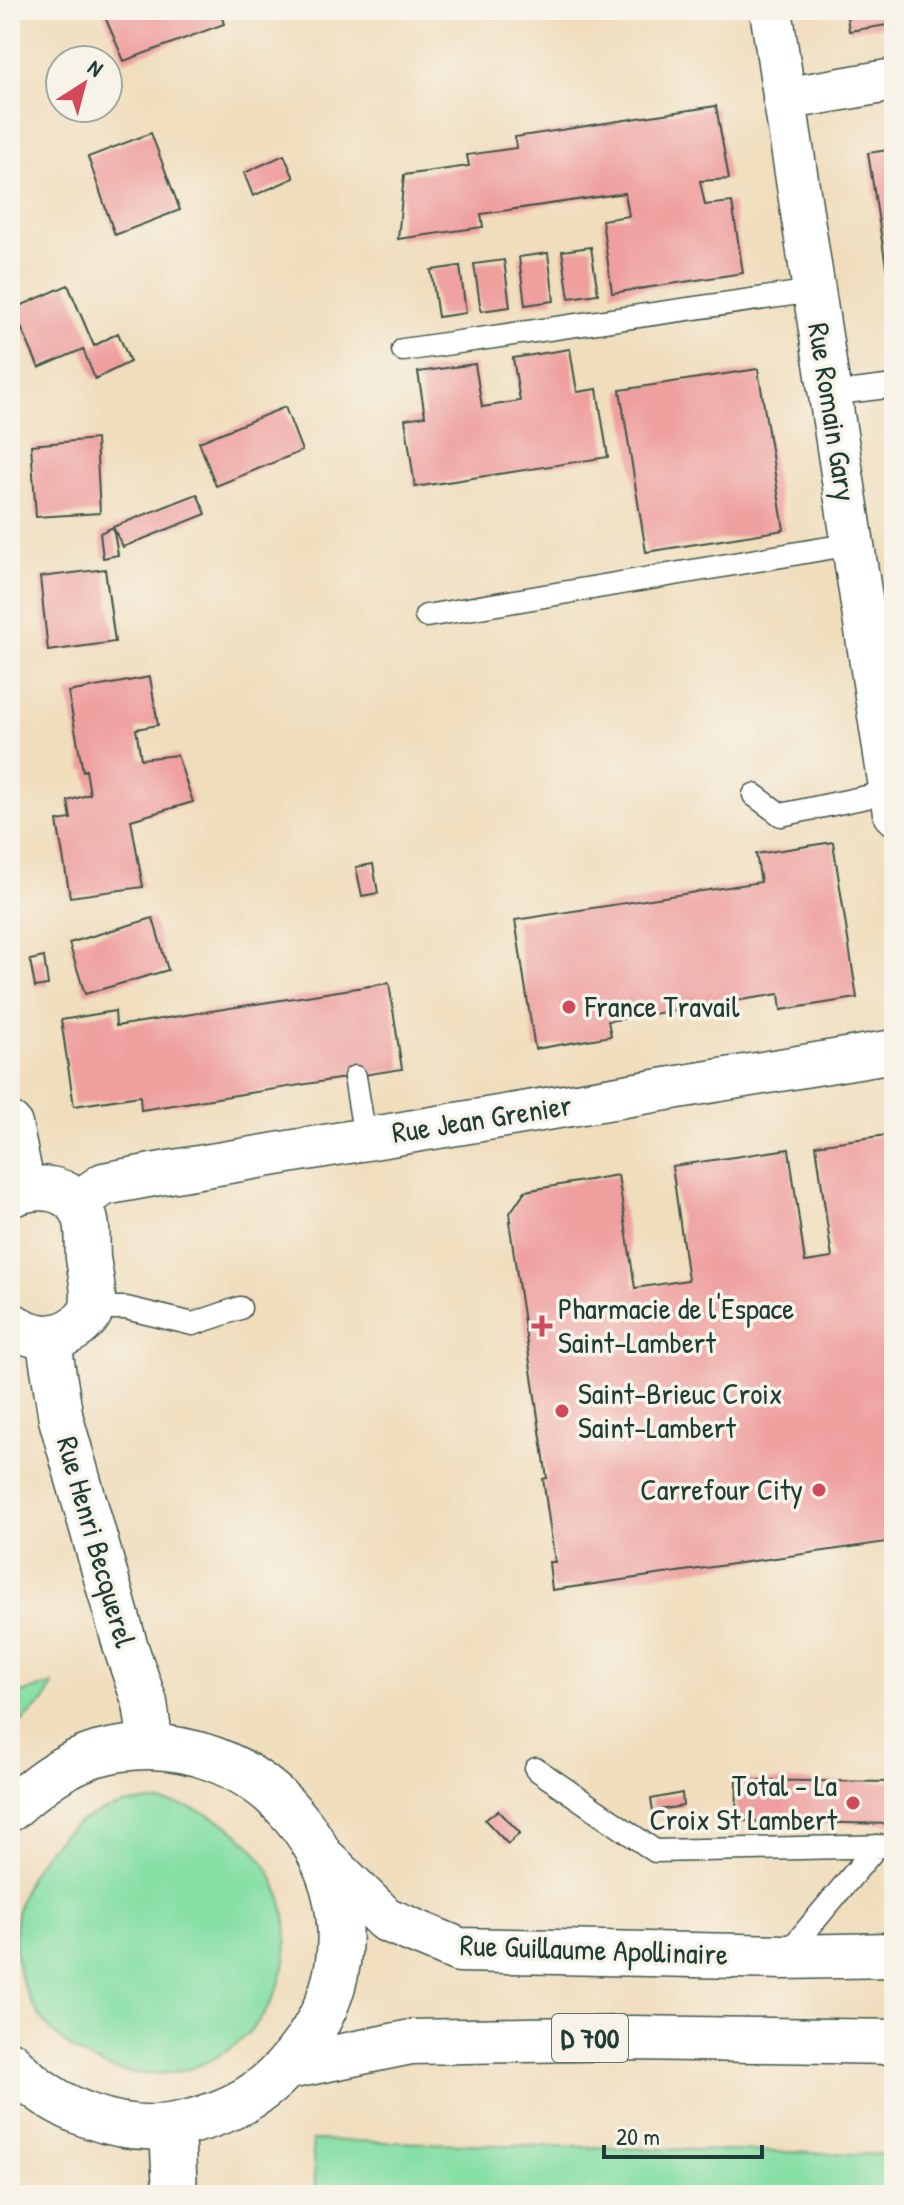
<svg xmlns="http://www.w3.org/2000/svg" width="904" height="2205" font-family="'Patrick Hand',sans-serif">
<rect width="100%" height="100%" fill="#f7f3e8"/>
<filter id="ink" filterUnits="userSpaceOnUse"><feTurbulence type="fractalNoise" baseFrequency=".0125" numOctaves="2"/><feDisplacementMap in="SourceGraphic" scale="16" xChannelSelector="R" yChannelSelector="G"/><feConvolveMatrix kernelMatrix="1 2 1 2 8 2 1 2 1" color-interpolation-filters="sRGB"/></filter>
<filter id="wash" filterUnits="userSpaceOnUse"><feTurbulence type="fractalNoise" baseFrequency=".006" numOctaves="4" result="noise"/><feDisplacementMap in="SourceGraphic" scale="32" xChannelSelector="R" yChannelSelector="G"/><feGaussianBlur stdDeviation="1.8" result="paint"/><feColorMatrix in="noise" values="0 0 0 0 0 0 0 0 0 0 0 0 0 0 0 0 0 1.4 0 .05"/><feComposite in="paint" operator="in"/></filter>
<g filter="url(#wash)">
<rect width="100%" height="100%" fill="#f0ddbc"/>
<!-- green -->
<path fill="#86dfa5" stroke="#528e6c" stroke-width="2" d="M53 1684 45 1701 10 1732V1696Z
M15 1938a136 136 0 1 1 272 0a136 136 0 1 1-272 0Z
M312 2140 894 2155V2195H316Z"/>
<g id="blocks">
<!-- building -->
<path fill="#ee9f9e" d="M102 10H233V11L221 15 224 24 124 61Z
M846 10H894V24L849 31Z
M716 106 729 179 700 181 705 205 732 202 743 273 612 293 602 220 629 216 625 193 481 214 483 227 398 239 404 175 469 166 467 155 516 148 515 137Z
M151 133 180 210 115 235 88 157Z
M894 149V304H892L868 153Z
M284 155 294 178 253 196 244 173Z
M591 247 598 294 569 298 562 251Z
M548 253 554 301 525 305 519 257Z
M504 260 510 307 481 311 474 264Z
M460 266 466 313 438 317 431 270Z
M68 285 94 346 118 333 130 362 95 379 83 349 39 368 13 309Z
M570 349 577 392 597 389 608 457 415 487 405 419 425 416 418 372 475 364 482 407 520 401 513 358Z
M758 369 784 530 646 552 620 390Z
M285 407 302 451 216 486 199 442Z
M96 439 100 513 36 517 31 445Z
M197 494 206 514 123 547 113 527Z
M113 527 118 555 103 558 100 533Z
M105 569 115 642 48 651 40 577Z
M150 677 158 725 136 729 141 759 177 755 193 802 131 820 143 887 70 897 57 821 71 819 68 801 90 794 86 770 83 771 68 692Z
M833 842 857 998 781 1010 779 994 608 1021 611 1036 535 1049 515 920 761 882 756 854Z
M373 864 378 893 362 896 356 867Z
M153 918 168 970 85 994 69 943Z
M44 957 48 985 35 987 30 960Z
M389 983 402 1069 141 1110 140 1096 74 1106 61 1020 115 1011 116 1026Z
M894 1134V1541L552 1590 549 1562H555L543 1479 547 1478 509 1221H511L510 1213 525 1191 618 1175 635 1288 688 1280 672 1166 789 1149 805 1262 832 1258 816 1145Z
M737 1780 894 1782V1824L736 1821Z
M682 1793 683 1806 653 1811 651 1799Z
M498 1810 520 1833 508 1844 485 1820Z"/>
</g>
</g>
<g filter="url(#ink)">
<use href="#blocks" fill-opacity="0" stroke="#3e5548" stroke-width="2"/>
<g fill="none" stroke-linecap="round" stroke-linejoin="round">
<!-- lane casing -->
<g stroke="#3e5548" stroke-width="25">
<path id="lane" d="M403 350 813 291
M830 394 894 386
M426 616 852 544
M754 795 781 815 890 792
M355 1077 365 1138
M92 1308H126L193 1324 240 1308
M536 1769 655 1851 894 1846
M785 1956 877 1846"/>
</g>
<!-- street casing -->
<g stroke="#3e5548" stroke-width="45">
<path id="street" d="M771 10 894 813
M784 99 894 80
M76 1203 104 1184 169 1172 894 1051"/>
</g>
<!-- secondary casing -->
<g stroke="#3e5548" stroke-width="47">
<path id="secondary" d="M10 1125 23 1189
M10 1195C35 1184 71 1184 84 1215 89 1226 87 1245 88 1258 90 1272 95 1292 92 1307 91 1314 83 1322 78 1326 56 1343 32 1338 10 1324
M48 1337 61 1419 126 1648 145 1703 151 1746
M172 2126 175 2195"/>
</g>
<!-- primary casing -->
<g stroke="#3e5548" stroke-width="47">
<path id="primary" d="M10 1809C36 1786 63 1764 97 1754 264 1709 406 1895 307 2040 275 2087 240 2110 185 2123 122 2138 53 2110 10 2063
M326 1861 385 1919 459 1950 784 1957 894 1955
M289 2067 411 2042 631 2038 894 2042"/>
</g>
<!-- lane -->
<use href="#lane" stroke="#fff" stroke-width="22"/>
<!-- street -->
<use href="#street" stroke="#fff" stroke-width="42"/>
<!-- secondary -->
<use href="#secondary" stroke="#fff" stroke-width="44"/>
<!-- primary -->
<use href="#primary" stroke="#fff" stroke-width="44"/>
</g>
</g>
<!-- markers -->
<g fill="#d1495b" stroke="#f7f3e8" stroke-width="3">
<circle cx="569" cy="1007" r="8"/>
<path d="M538 1314h8v8h8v8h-8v8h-8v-8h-8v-8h8z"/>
<circle cx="562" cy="1411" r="8"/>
<circle cx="819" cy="1490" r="8"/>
<circle cx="853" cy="1803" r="8"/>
</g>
<g text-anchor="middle" stroke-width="7" stroke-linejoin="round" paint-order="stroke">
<!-- shield labels -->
<rect fill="#f7f3e8" stroke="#60746a" stroke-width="2" x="552" y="2014" width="76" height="48" rx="6"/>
<g font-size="28" font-weight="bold" fill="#1f3d34">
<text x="590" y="2048">D 700</text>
</g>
<!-- street labels -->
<g font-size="30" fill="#1f3d34" stroke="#f7f3e8">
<text transform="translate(832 412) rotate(81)" y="10">Rue Romain Gary</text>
<text transform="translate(482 1119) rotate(-9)" y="10">Rue Jean Grenier</text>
<text transform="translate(96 1542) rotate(74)" y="10">Rue Henri Becquerel</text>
<text transform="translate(594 1950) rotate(2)" y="10">Rue Guillaume Apollinaire</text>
</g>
<!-- poi labels -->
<g font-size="30" fill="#1f3d34" stroke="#f7f3e8" text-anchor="start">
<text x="585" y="1017">France Travail</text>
<text x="558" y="1319">Pharmacie de l'Espace<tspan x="558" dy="34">Saint-Lambert</tspan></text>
<text x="578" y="1404">Saint-Brieuc Croix<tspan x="578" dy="34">Saint-Lambert</tspan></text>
<text x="803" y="1500" text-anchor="end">Carrefour City</text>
<text x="837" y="1796" text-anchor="end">Total - La<tspan x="837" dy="34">Croix St Lambert</tspan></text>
</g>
</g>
<!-- margin -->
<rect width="904" height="2205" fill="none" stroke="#f7f3e8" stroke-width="40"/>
<!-- north arrow -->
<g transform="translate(84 84) rotate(36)"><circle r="38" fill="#f7f3e8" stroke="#a1aaa0" stroke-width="2"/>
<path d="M0-6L14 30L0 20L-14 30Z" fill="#d1495b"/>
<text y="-12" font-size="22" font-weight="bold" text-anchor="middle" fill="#1f3d34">N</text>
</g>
<!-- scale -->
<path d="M604 2145v12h158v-12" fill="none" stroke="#1f3d34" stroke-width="4"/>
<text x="616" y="2145" font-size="24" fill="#1f3d34" stroke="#f7f3e8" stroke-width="6" paint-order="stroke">20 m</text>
</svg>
